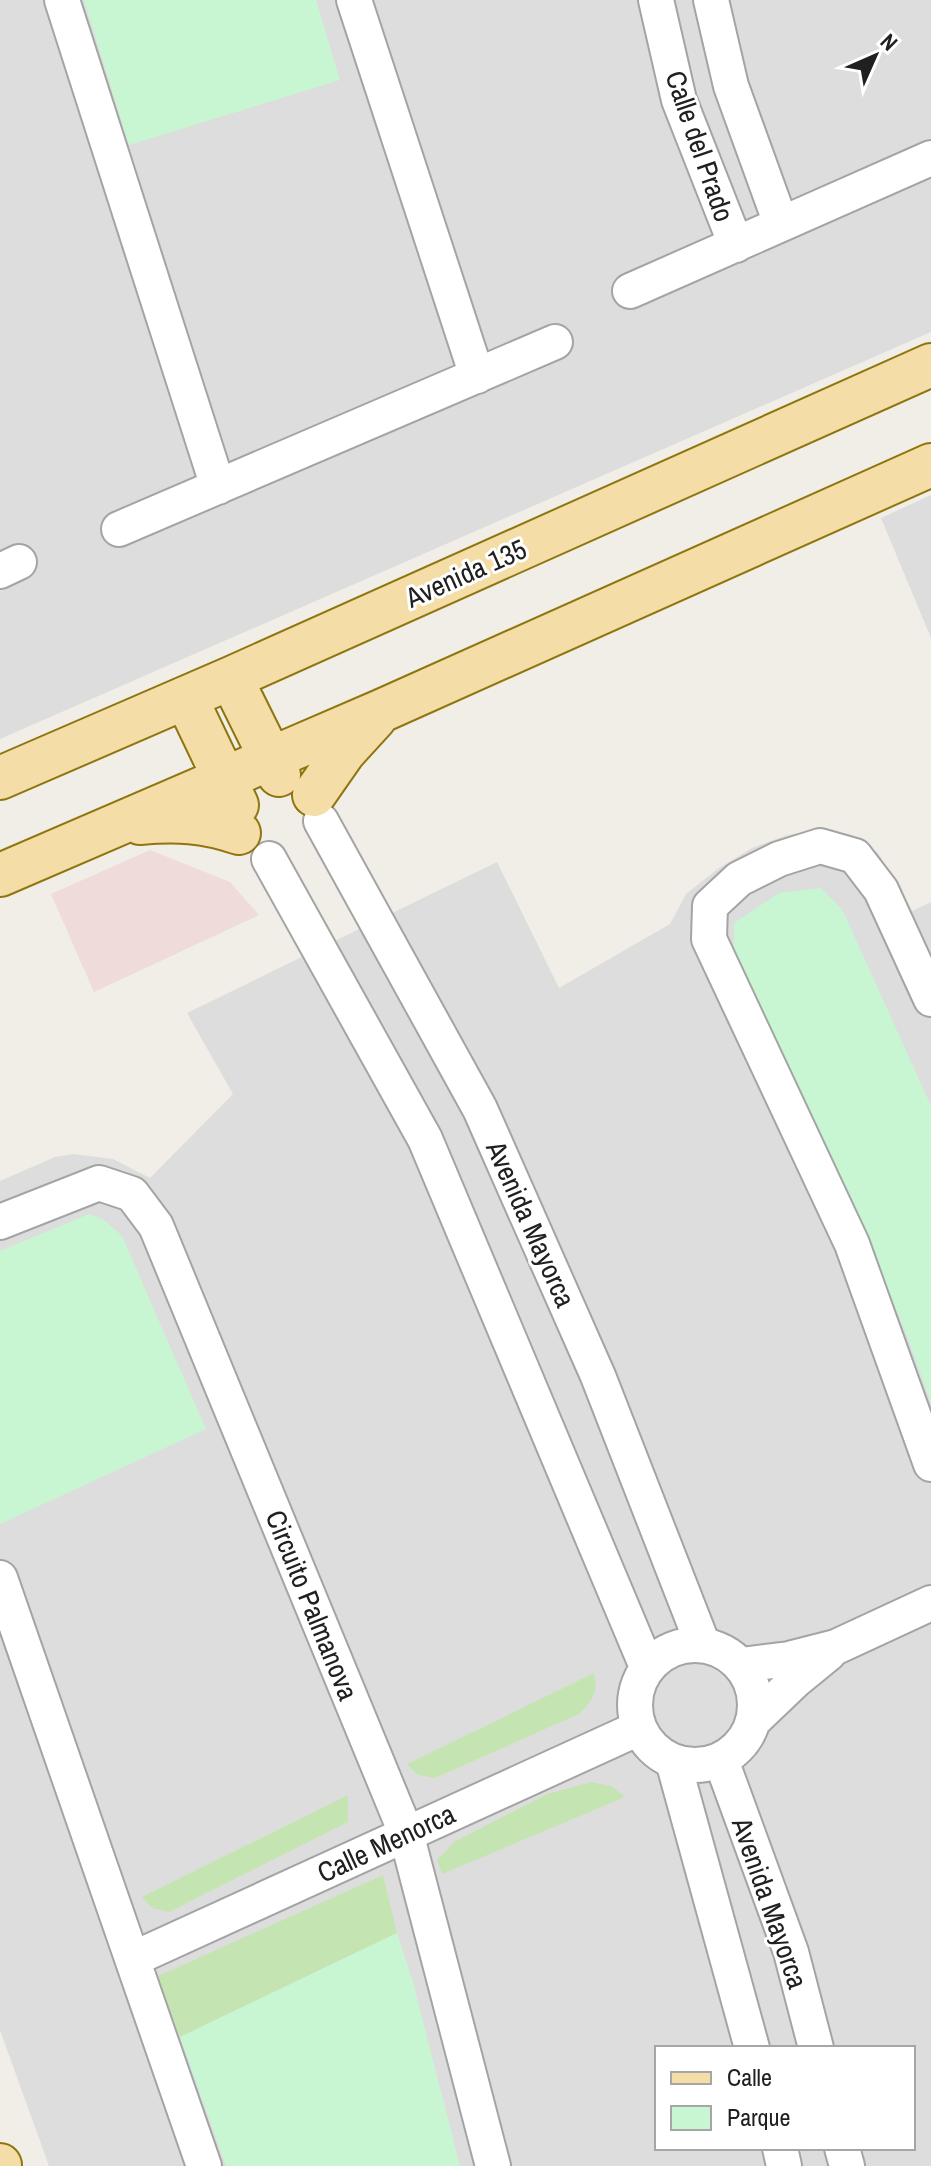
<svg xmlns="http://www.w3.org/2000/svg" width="931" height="2166" font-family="'Archivo Narrow',sans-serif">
<rect width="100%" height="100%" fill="#f0eee7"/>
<!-- residential -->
<path fill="#dedddd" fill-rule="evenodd" d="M0 0H931V332L0 739Z
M931 495V638L881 518Z
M817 830 849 834 878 853 912 911 931 902V2166H49L0 2030V1181L55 1157 74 1154 113 1159 150 1178 233 1094 187 1013 497 862 559 988 670 924 686 894 719 868 752 848 787 835ZM657 2048H913V2148H657Z"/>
<!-- commercial -->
<path fill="#efdcd8" d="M150 850 230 882 259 915 94 992 51 894Z"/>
<!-- grass -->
<path fill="#c4e5b2" d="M594 1673C599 1692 592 1701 579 1714L435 1778 418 1775 407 1764Z
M591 1782 611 1786 625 1797 442 1874 437 1860 454 1842 547 1794Z
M348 1795V1822L169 1912 152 1908 142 1897Z
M383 1875 397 1933 180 2037 156 1977Z"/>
<!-- park -->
<path fill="#c8f5d2" d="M84 0H316L340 80 129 145Z
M821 888 843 911 931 1106V1403L907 1336 849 1195 734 959V923L779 893Z
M89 1214 103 1219 122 1236 206 1429 0 1524V1251Z
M397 1933 413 1982 460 2166H226L180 2037Z"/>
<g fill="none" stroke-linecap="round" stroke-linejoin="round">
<!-- minor casing -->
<g stroke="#a4a4a4" stroke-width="38">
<path id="minor" d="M62 0 218 487
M354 0 477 376
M656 0 679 100 736 245
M711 0 731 86 781 224
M630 291 931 158
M119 529 555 342
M0 571 19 562
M321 821 480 1109 598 1376 703 1645
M269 859 425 1139 647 1667
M931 999 881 890 855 856 820 846 779 859 739 879 710 906 709 939 852 1244 931 1464
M0 1222 99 1183 132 1194 156 1226 406 1833 493 2166
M0 1578 204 2166
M635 1705a60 60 0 1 1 120 0a60 60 0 1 1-120 0Z
M741 1665 789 1659 836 1647 931 1603
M753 1721 796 1680 829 1653
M721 1760 791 1952 816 2048
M673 1761 752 2048
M133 1959 639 1728
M780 2148 784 2166
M842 2148 847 2166"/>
</g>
<!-- major casing -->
<g stroke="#8f750d" stroke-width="46">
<path id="major" d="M231 678 279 775
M186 698 237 805
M0 778 231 678 931 365
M314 795 344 752 375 718
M140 823C177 820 203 821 239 833
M0 875 381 711 931 465
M0 2165V2166"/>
</g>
<!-- minor -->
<use href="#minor" stroke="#fff" stroke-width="34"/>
<!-- major -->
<use href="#major" stroke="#f4dda7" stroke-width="42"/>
</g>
<g text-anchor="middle" stroke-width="6" stroke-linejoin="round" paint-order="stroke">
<!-- street labels -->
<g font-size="28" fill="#202020" stroke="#fff">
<text transform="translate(700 146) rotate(71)" y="10">Calle del Prado</text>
<text transform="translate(466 573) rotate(-24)" y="10">Avenida 135</text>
<text transform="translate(531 1224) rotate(66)" y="10">Avenida Mayorca</text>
<text transform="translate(312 1605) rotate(68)" y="10">Circuito Palmanova</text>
<text transform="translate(386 1843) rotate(-25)" y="10">Calle Menorca</text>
<text transform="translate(770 1903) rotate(71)" y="10">Avenida Mayorca</text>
</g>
</g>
<!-- legend -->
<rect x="655" y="2046" width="260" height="104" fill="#ffffff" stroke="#a6a6a6" stroke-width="2"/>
<rect x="671" y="2072" width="40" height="12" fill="#f4dda7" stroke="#a6a6a6" stroke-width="2"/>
<text x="727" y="2086" font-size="24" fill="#202020">Calle</text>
<rect x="671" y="2106" width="40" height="24" fill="#c8f5d2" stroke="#a6a6a6" stroke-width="2"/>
<text x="727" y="2126" font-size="24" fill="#202020">Parque</text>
<!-- north arrow -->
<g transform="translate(875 56) rotate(45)" stroke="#ffffff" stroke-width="6" paint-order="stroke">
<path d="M0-6L14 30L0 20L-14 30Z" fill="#202020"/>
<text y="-12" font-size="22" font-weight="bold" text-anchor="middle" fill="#202020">N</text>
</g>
</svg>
